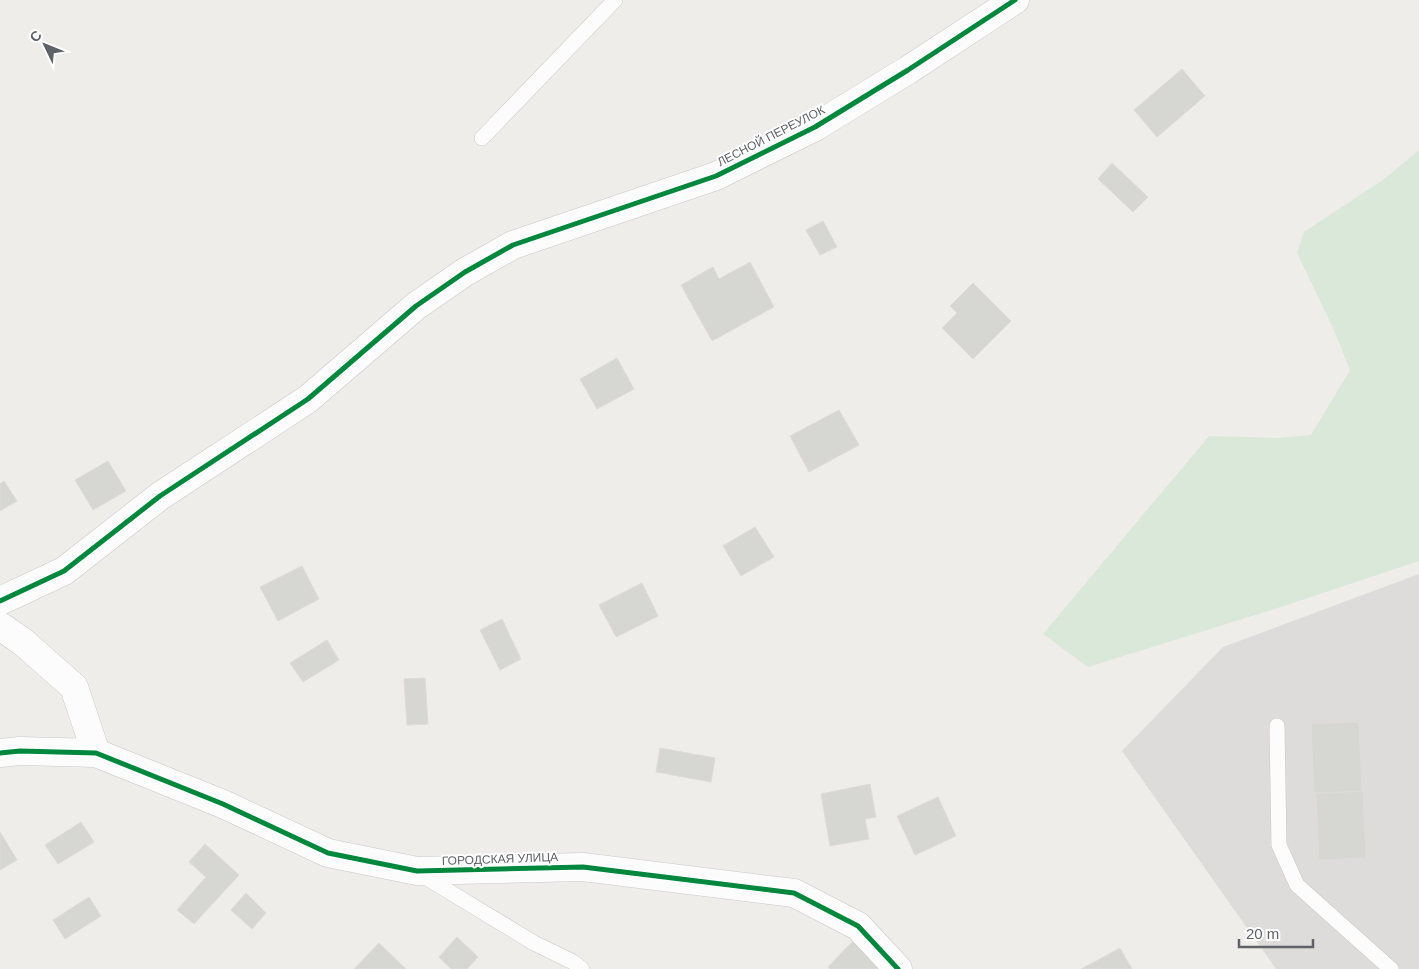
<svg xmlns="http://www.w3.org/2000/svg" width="1419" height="969" font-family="Helvetica,sans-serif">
<rect width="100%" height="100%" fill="#eeedea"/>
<!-- industrial -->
<path fill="#dedcda" d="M1419 574V969H1276L1122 751 1223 647Z"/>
<!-- green -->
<path fill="#d9e8d8" d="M1419 150V561L1284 606 1088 667 1043 634 1209 436 1277 438 1311 435 1350 370 1333 328 1297 253 1304 232 1383 180Z"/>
<!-- building -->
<path fill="#d6d6d3" stroke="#dddcd9" d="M1182 69 1205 96 1157 137 1134 110Z
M1112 163 1148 197 1133 212 1098 179Z
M823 221 837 247 820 255 806 230Z
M750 262 774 307 712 341 681 285 713 267 719 279Z
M973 283 1011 321 973 359 942 328 957 313 950 306Z
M617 358 634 389 597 409 580 379Z
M839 410 859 445 809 472 790 436Z
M108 461 126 491 93 510 75 480Z
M4 481 17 501 0 511V484Z
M755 527 774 557 741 576 723 546Z
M302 566 319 599 278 621 260 587Z
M642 583 658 616 616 637 599 605Z
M502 619 521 659 500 670 480 630Z
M327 640 339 660 303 682 290 663Z
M425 678 428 724 407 725 404 679Z
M1359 722 1362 791 1314 793 1311 724Z
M660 748 715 758 711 782 656 772Z
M870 784 876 817 865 819 869 839 830 846 821 794Z
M1363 791 1366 858 1319 860 1316 794Z
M938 797 956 836 915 855 897 816Z
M81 822 94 842 58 864 45 845Z
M0 832 17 860 0 870Z
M205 844 239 875 194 924 177 910 206 877 189 862Z
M246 893 266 913 252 929 231 910Z
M89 897 101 916 65 939 53 920Z
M457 937 478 957 467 969H451L439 957Z
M853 941 881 967 879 969H830L828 967Z
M379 943 406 969H354Z
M1120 948 1132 969H1081Z"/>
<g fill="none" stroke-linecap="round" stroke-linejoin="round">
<!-- lane casing -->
<g stroke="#c9c9c9" stroke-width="16">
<path id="lane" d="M482 138 615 0
M1277 726 1279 845 1297 885 1391 969
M422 875 534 943 573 962 582 969"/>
</g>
<!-- street casing -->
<g stroke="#c9c9c9" stroke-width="29">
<path id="street" d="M0 601 64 571 160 496 308 399 416 306 465 272 513 245 716 176 815 127 908 70 1015 0
M0 626 23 642 74 687 96 753
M0 753 20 751 96 753 223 804 328 853 417 871 583 867 794 893 858 926 898 969"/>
</g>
<!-- lane -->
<use href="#lane" stroke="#fcfcfc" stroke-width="15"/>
<!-- street -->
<use href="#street" stroke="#fcfcfc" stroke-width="28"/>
<!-- cycleway casing -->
<g stroke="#fff" stroke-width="8">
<path id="cycleway" d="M0 601 64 571 160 496 308 399 416 306 465 272 513 245 716 176 815 127 908 70 1015 0
M0 753 20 751 96 753 223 804 328 853 417 871 583 867 794 893 858 926 898 969"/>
</g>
<!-- cycleway -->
<use href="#cycleway" stroke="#00873e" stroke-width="5"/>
</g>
<g text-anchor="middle" stroke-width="4" stroke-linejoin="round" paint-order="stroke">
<!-- street labels -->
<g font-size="12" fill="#5f6266" stroke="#fff">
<text transform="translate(771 136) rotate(-27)" y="4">ЛЕСНОЙ ПЕРЕУЛОК</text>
<text transform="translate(500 859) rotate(-2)" y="4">ГОРОДСКАЯ УЛИЦА</text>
</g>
</g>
<!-- north arrow -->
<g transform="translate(45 45) rotate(313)" stroke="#ffffff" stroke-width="4" paint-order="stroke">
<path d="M0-4L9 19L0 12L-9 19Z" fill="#5f6266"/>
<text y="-8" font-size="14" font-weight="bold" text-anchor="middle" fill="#5f6266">С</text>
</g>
<!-- scale -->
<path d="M1239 939v8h74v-8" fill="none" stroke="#5f6266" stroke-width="2.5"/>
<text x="1246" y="939" font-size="15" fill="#5f6266" stroke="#ffffff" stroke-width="4" paint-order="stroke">20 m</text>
</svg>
